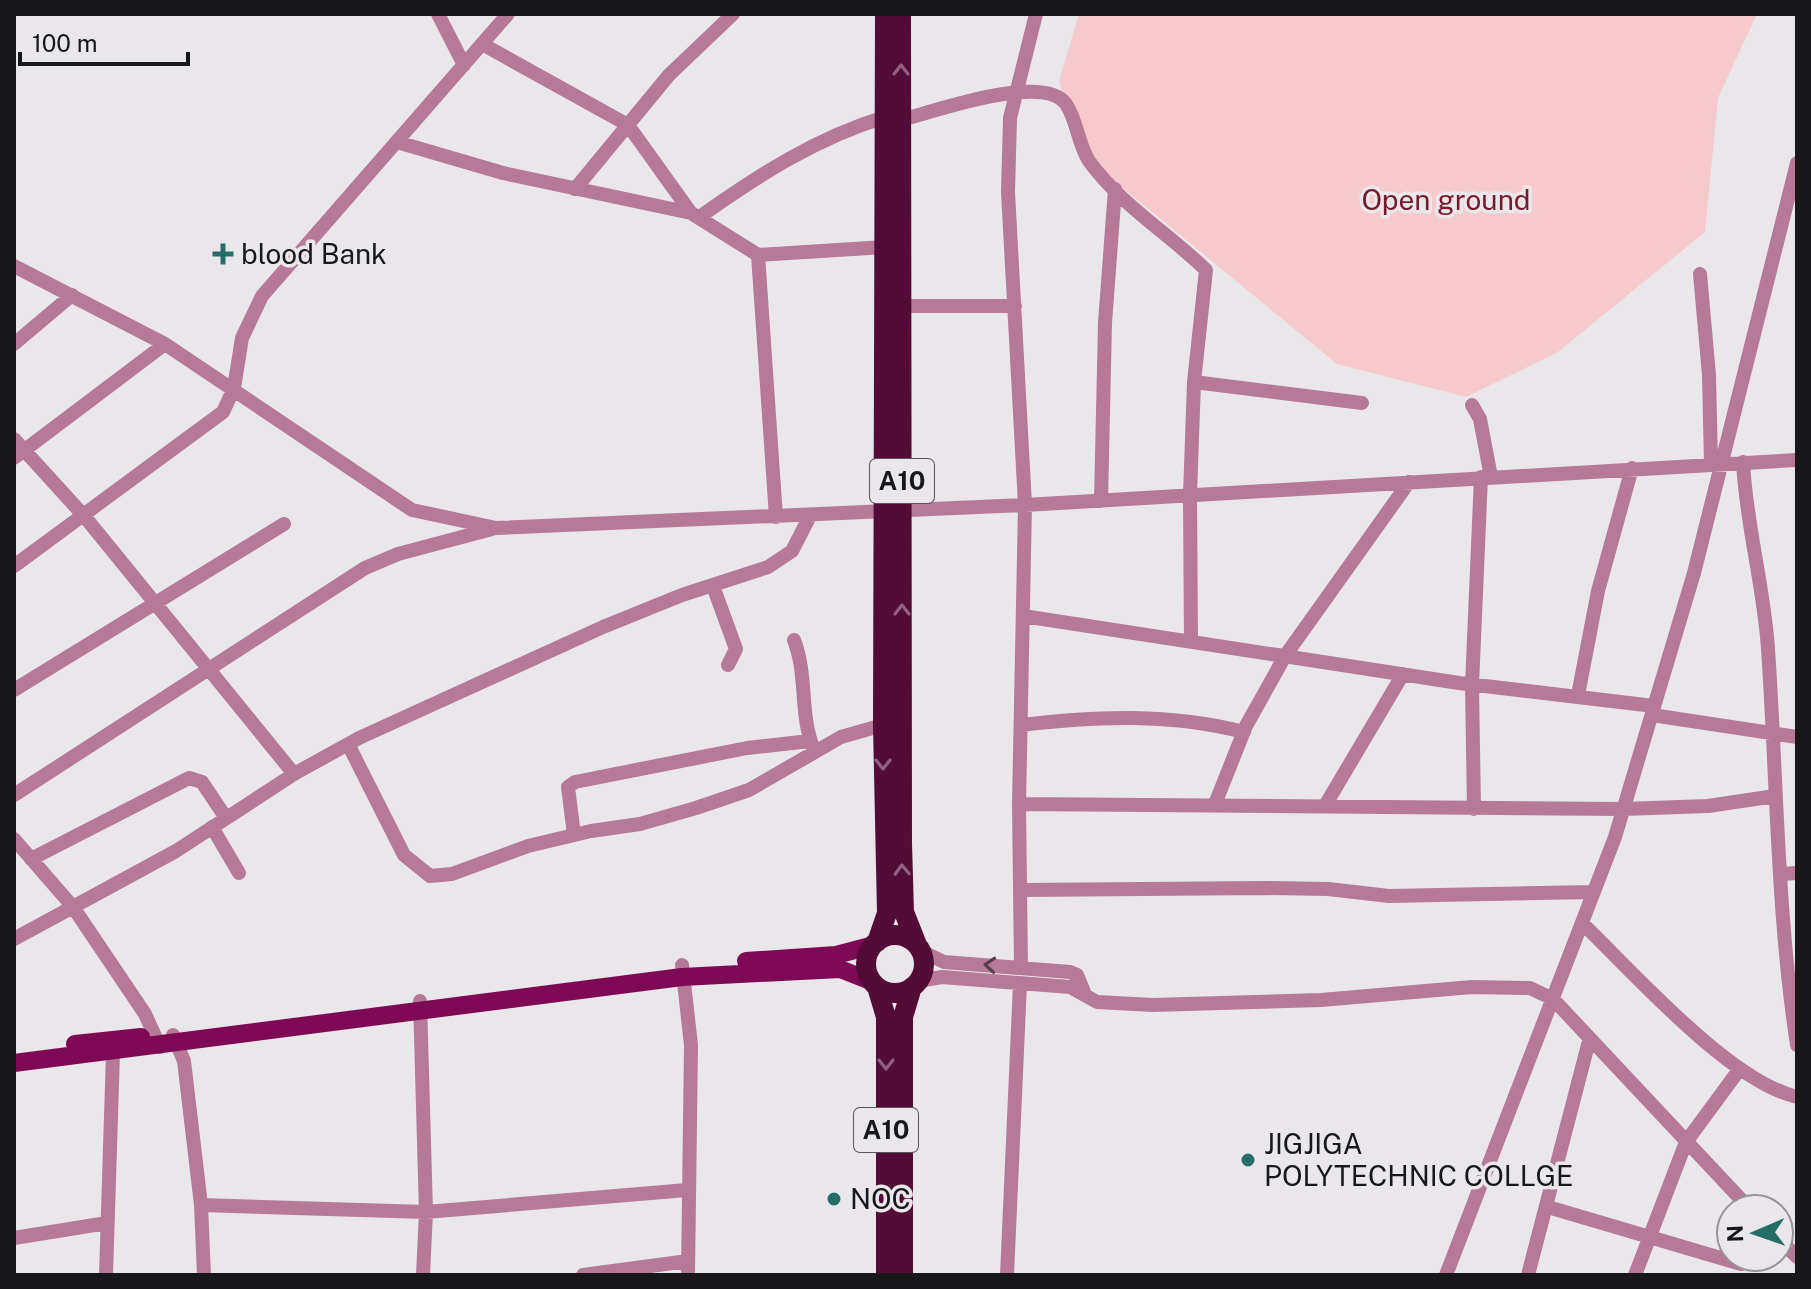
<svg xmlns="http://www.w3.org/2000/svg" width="1811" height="1289" font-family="'Public Sans',sans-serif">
<rect width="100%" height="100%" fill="#eae7eb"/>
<!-- green -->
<path fill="#f6cacc" d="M1079 14H1757L1718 98 1705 232 1558 352 1466 397 1337 364 1079 152 1059 81Z"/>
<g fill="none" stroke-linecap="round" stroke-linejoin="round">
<!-- minor -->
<path stroke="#b67a98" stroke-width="14" d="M438 14 464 65
M482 44 628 125 691 213
M901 120C933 112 1043 72 1066 104 1077 120 1078 144 1089 161 1119 203 1169 234 1206 270L1194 382 1190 495 1191 641
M397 142 503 173 691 213 758 255 776 517
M575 189 669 75 733 14
M701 216C759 175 816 138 885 117
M758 255 885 247
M14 266 165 344 412 510 496 528 1025 505 1797 460
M1700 274 1709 375 1711 463
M899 306H1015
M14 344 72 295
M1194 382 1362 403
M1472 405 1480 419 1491 477
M14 439 85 517 294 774
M14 458 165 344
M1743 462C1746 525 1764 586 1768 649 1777 781 1777 914 1797 1045
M1101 501 1105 323 1115 189
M14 566 223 412 234 388 242 338 262 296 508 14
M713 586 736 649 728 665
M1023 616 1459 683 1654 706
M794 640C808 676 799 714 814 750
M14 690 284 524
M1578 695 1598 591 1632 468
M1652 715 1797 737
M1021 725C1096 716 1170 713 1244 732
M348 744 404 855 430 876 452 874 528 846 591 831 640 824 696 808 749 790 841 737 883 725
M14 795 365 568 398 554 492 529
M1019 804 1623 809 1708 806 1775 796
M1215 804 1246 726 1285 656 1409 482
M1326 804 1403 674
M1474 809 1472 685 1481 477
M212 827 239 873
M574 835 568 787 575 782 747 748 810 741
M14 839 73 907 145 1014 160 1047
M31 859 189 778 202 782 226 818
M1781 874 1797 873
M1020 890 1264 888 1328 889 1389 896 1594 892
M1582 923C1634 973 1729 1081 1797 1097
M14 939 176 851 294 774 359 738 603 627 682 595 768 567 792 551 810 516
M921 951 944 962 1070 972 1077 975 1084 992
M682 965 691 1045 688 1275
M1021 968 1019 804 1025 505 1008 192 1010 118 1036 14
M918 981 942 977 1070 987 1097 1002 1153 1005 1321 1000 1472 987 1530 988 1553 999 1750 1209
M420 1001 426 1212 423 1275
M173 1035 184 1061 201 1205 204 1275
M201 1205 426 1212 687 1190
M1548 1207 1741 1264
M14 1238 107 1223
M1779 1239 1797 1257
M106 1275 113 1053
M583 1275 688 1261
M1007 1275 1020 984
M1446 1275 1615 837 1694 573 1797 163
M1528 1275 1589 1041
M1635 1275 1686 1142 1739 1070"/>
<!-- major -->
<path stroke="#7e0955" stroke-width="18" d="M746 961 836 955 874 945
M75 1044 141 1037
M14 1063 682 977 840 969 873 982"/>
<!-- highway -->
<path stroke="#530b38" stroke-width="20" d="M901 14 902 843 904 912 917 945
M866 964a29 29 0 1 1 58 0a29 29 0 1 1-58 0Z
M877 942 887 913 883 725 885 14
M877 987 886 1017V1275
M903 1275V1017L912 987"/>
</g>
<!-- one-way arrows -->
<defs><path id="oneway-chevron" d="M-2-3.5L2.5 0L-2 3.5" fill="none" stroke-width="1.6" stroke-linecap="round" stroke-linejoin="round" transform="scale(2)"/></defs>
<g stroke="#8f6380">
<use href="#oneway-chevron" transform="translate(901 70) rotate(-90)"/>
<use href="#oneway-chevron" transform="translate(902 610) rotate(-90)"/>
<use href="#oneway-chevron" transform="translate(883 764) rotate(90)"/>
<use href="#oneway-chevron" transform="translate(902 870) rotate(-92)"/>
<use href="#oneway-chevron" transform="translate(886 1064) rotate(90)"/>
</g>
<use stroke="#573f4c" href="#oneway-chevron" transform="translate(990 965) rotate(-176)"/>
<!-- markers -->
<g fill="#256e68" stroke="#eae7eb" stroke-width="3">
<path d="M219 242h8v8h8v8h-8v8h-8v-8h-8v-8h8z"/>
<circle cx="1248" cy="1160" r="8"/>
<circle cx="834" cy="1199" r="8"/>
</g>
<g text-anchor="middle" stroke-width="7" stroke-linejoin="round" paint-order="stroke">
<!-- shield labels -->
<g fill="#eae7eb" stroke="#575558" stroke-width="2">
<rect x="870" y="459" width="64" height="44" rx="6"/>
<rect x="854" y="1108" width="64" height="44" rx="6"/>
</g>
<g font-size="26" font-weight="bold" fill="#181719">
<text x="902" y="490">A10</text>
<text x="886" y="1139">A10</text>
</g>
<!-- park labels -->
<g font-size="28" fill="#76192b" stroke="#eae7eb">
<text x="1446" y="210">Open ground</text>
</g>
<!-- poi labels -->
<g font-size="28" fill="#181719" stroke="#eae7eb" text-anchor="start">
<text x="241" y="264">blood Bank</text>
<text x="1264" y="1154">JIGJIGA<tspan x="1264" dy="32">POLYTECHNIC COLLGE</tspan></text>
<text x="850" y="1209">NOC</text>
</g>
</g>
<!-- border -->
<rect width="1811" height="1289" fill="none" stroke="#181719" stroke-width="32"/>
<!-- north arrow -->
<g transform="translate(1755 1233) rotate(268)"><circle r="38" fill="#eae7eb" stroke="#969497" stroke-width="2"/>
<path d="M0-6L14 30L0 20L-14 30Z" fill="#256e68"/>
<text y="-12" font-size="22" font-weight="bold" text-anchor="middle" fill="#181719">N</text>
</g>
<!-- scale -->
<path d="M20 52v12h168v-12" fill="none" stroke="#181719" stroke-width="4"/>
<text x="32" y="52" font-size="24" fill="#181719" stroke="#eae7eb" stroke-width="6" paint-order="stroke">100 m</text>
</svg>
